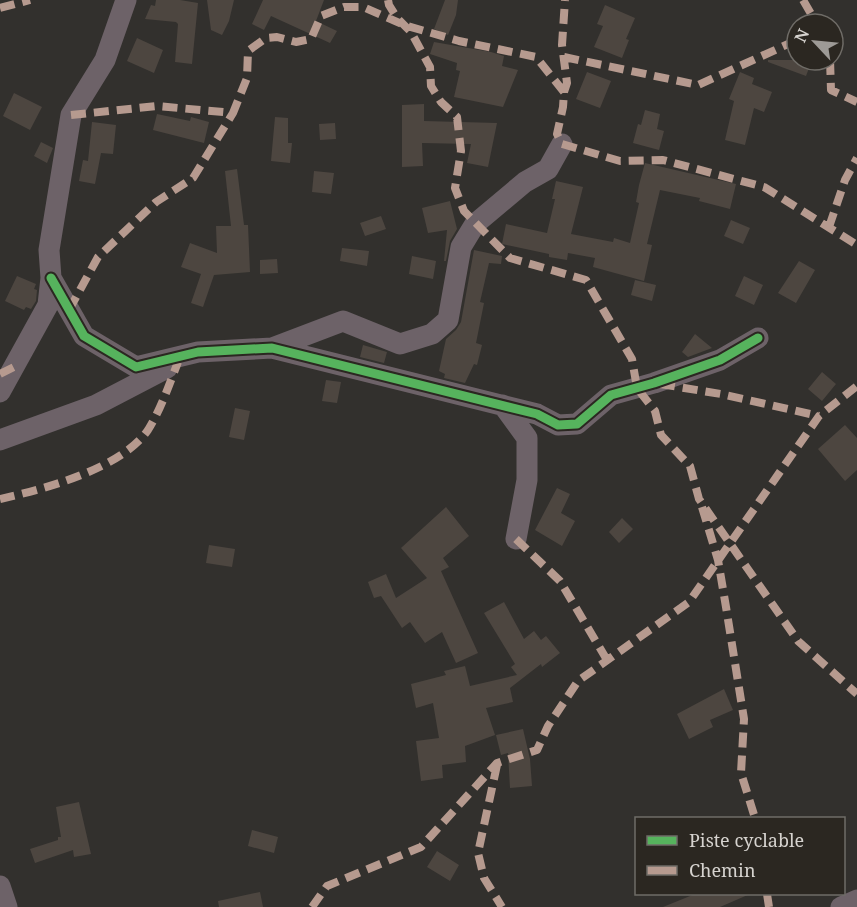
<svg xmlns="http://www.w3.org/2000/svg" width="857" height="907" font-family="'Noto Serif',serif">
<rect width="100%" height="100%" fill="#32302d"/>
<!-- building -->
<path fill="#4d4640" d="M156 0H180L198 3 192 64 175 62 178 24 176 22 145 19 151 5 155 6Z
M207 0H234L229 21 222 35 211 30Z
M263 0H324L316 21 337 31 330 43 271 16 264 30 252 24Z
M445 0H458L456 15 448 35 434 29Z
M605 5 635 18 626 39 629 40 622 58 594 47 603 26 597 24Z
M137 38 163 50 154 73 127 61Z
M434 42 491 52 504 56 502 66 518 70 503 107 454 97 460 71 456 70 457 63 430 54Z
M768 60H812L806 76 768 62Z
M587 72 611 81 600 108 576 99Z
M740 72 754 78 752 84 772 92 764 112 754 108 745 145 725 140 734 101 729 99Z
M14 93 42 107 30 130 3 116Z
M424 104V121L497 123 488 167 467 163 471 144 422 143 423 166 402 167V105Z
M645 110 660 114 657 129 664 131 659 150 633 143 638 124 641 125Z
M157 114 190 121 191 117 209 122 204 143 153 130Z
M275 117 288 118V143H292L290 163 271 161Z
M92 122 116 125 113 154 101 153 95 184 79 181 83 160 88 161Z
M335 123 336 139 320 140 319 124Z
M41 142 53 148 47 163 34 156Z
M645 163 736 184 730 209 699 201 700 198 660 190 647 244 652 245 644 281 593 267 595 258 568 253 567 260 549 257V254L502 244 506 224 547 233 555 199H552L556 181 583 187 571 234 613 242 614 238 630 243 639 203 636 202 639 185Z
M237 169 244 225H248L250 272 214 275 203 307 191 303 201 274 181 267 190 243 217 253 216 226H231L225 171Z
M314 171 334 173 331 194 312 192Z
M450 201 457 229 450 241 446 261H444L447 230 428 233 422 208Z
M381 216 386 229 365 236 360 223Z
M731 220 750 228 743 244 724 236Z
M342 248 369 251 367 266 340 261Z
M474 250 502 256 501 264 489 263 480 302 484 303 476 343 482 345 477 365 474 364 465 383 444 378 445 374 439 371 446 339 456 330 461 322Z
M412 256 436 261 433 279 409 274Z
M277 259 278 273 260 274V260Z
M799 261 815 270 796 303 778 293Z
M17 276 36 284 34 289 37 290 36 301 31 309 26 307 24 310 5 301Z
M744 276 763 285 754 305 735 296Z
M635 280 656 285 652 301 631 295Z
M695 334 712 348 688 357 682 352Z
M363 345 387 352 384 363 360 357Z
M822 372 836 384 822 401 808 389Z
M326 380 341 382 337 403 322 401Z
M235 408 250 411 244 440 229 437Z
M845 425 857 438V470L845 481 818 449Z
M557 488 570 494 561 513 575 521 562 546 535 530Z
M446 507 469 536 443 558 449 567 441 571 478 653 456 663 442 632 425 643 410 622 402 628 381 596 374 598 368 582 386 574 396 598 427 578 401 548Z
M622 518 633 529 619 543 609 532Z
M209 545 235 549 232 567 206 563Z
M504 602 524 639 534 631 541 640 546 636 560 653 542 667 541 664 510 688 513 702 486 708 495 735 465 746 466 762 442 765 443 778 421 781 416 741 439 738 433 703 416 708 411 684 446 675 444 671 465 666 470 686 517 675 511 667 515 664 484 613Z
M724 689 733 710 710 720 713 727 689 739 677 714Z
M523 729 530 759 532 786 510 788 508 753 501 755 496 735Z
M79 802 91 854 74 857 73 850 35 863 30 849 58 840V837H61L56 807Z
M252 830 278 837 274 853 248 846Z
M437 851 459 865 450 881 427 867Z
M260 892 263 907H219L218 901Z
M695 894H750L720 907H663Z"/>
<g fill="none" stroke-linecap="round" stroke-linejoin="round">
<!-- street -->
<path stroke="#6d6268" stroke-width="21" d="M51 278 84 336 136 367 198 352 272 348 537 414 558 425 577 424 611 395 654 383 720 360 758 338
M272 348 343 321 400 344 432 334 448 320 461 247 475 224 525 182 548 169 562 144
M0 392 48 305 51 278 49 250 71 115 105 60 126 0
M503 405 527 438V480L516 539
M0 440 96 405 167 368
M0 886 7 907
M841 907 857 900"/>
<!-- quiet -->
<path stroke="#b69a8f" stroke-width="8" stroke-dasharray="15 8" stroke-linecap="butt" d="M388 0 389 5 397 18 411 32 430 67 431 86 441 102 457 117 461 151 455 188 464 211 510 258 586 280 632 359 637 388 655 411 661 435 690 466 699 499 798 641 857 694
M803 0 817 24
M0 8 30 0
M564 57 698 85 797 40
M830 60 831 90 857 102
M564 92 567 83 562 45 565 0
M71 115 157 106 233 113 247 78 248 51 266 38 277 37 296 42 311 39 321 16 344 7H363L404 25 459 41 536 57 564 92 563 107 557 134 562 144 620 161 663 160 764 187 857 245
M829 227 845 180 857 158
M69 310 98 257 156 202 193 178 233 113
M0 374 14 367
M660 384 721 394 819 416
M0 499C44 489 121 469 148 430 161 409 169 385 178 362
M702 507 718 560 726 607 744 719 741 773 755 818
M516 539 560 581 607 660
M497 765 478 853 484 878 502 907
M767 894 769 907
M312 907 327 886 421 847 497 763 537 750 548 726 578 681 689 602 819 416 857 386"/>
<!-- cycleway casing -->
<g stroke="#2b2721" stroke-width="13">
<path id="cycleway" d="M51 278 84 336 136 367 198 352 272 348 537 414 558 425 577 424 611 395 654 383 720 360 758 338"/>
</g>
<!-- cycleway -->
<use href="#cycleway" stroke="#56b35d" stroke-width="9"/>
</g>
<!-- legend -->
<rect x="635" y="817" width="210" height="78" fill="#2b2721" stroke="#6f6c67" stroke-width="1.5"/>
<rect x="647" y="836" width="30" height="9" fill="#56b35d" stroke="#6f6c67" stroke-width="1.5"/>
<text x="689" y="847" font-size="18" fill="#d6d3cf">Piste cyclable</text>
<rect x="647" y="866" width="30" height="9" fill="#b69a8f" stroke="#6f6c67" stroke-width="1.5"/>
<text x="689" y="877" font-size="18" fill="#d6d3cf">Chemin</text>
<!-- north arrow -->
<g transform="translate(815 42) rotate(296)"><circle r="28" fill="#2b2721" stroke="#6f6c67" stroke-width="1.5"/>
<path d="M0-4.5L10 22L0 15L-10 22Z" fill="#9d9a96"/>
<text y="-9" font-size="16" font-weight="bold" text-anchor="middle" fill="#d6d3cf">N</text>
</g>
</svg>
